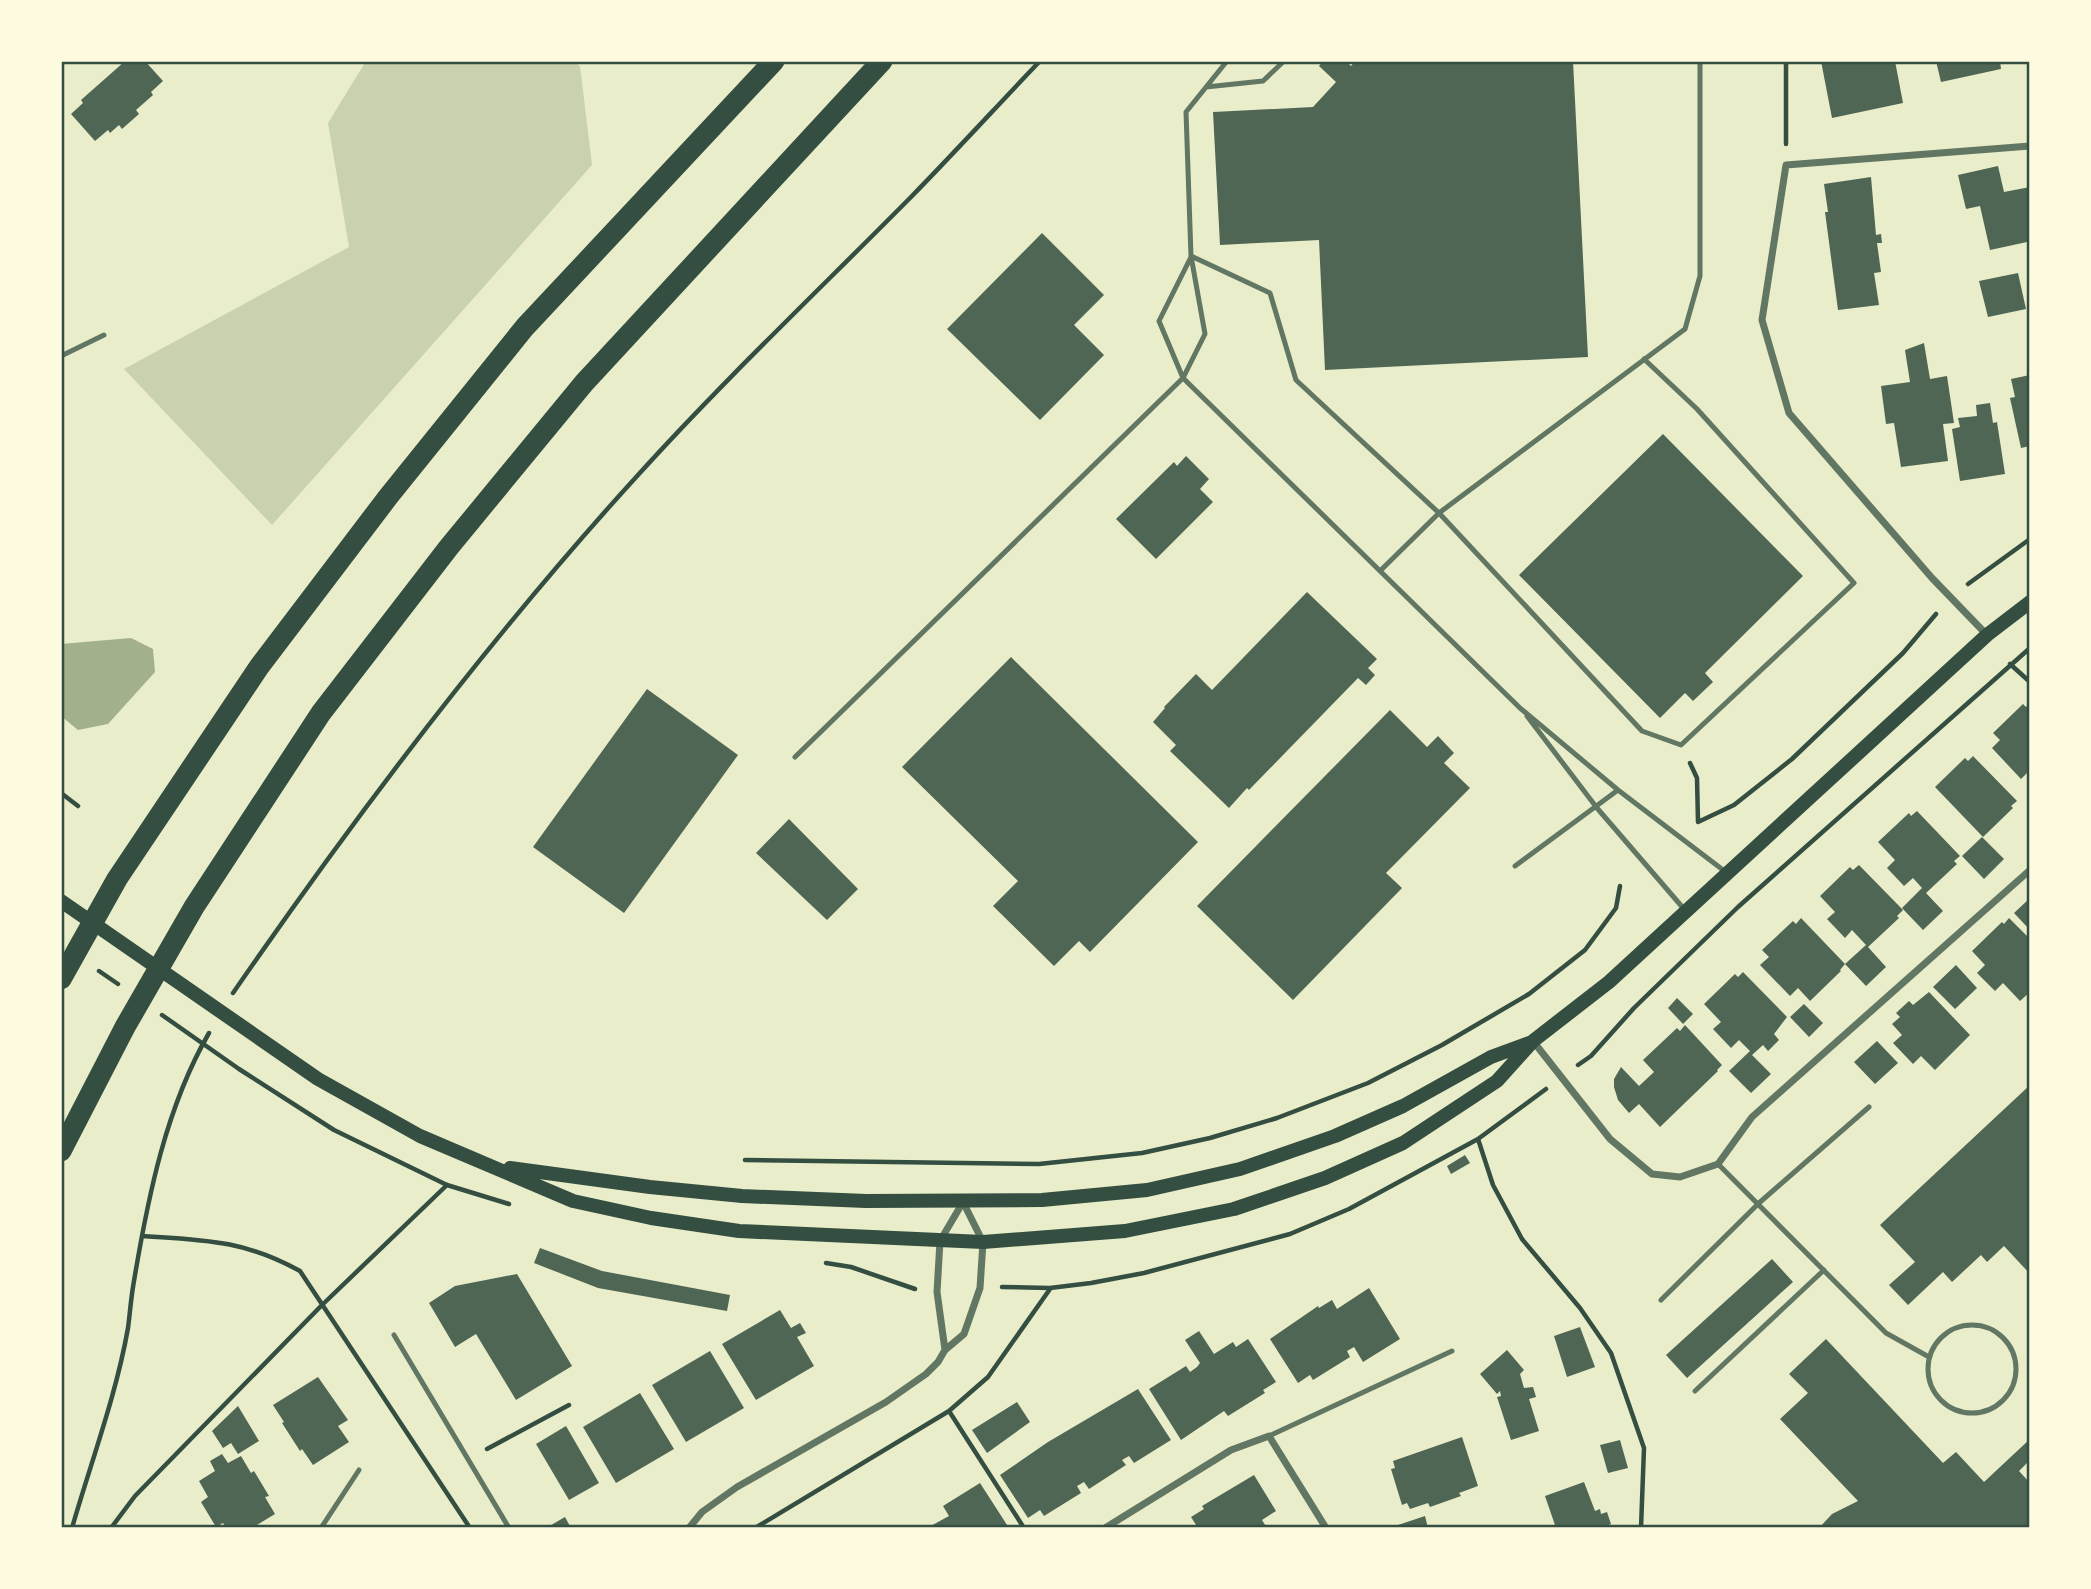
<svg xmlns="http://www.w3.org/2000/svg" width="2091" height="1589" font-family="'Fira Sans Condensed',sans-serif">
<rect width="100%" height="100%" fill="#e9edc9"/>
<!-- green -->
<path fill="#cad2ad" d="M366 61H573L580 66 592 165 272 525 124 369 349 247 328 123Z"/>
<!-- water -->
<path fill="#a3b18a" d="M131 638 153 649 155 672 108 724 78 730 61 716V644Z"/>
<!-- building -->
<path fill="#4f6655" d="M129 61H145L163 81 151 92 153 95 136 110 139 114 122 129 119 125 110 133 108 130 95 141 71 114 83 103 81 100 124 62 126 64Z
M1323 61H1346L1351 66 1355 61H1573L1588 357 1325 370 1319 240 1220 245 1213 112 1313 107 1336 82 1319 66Z
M1821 61H1895L1903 103 1832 118Z
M1936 61H2000L2001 69 1941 82Z
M1998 166 2004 192 2030 187V248L2027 242 1990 250 1980 206 1966 209 1958 175Z
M1871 177 1876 235 1881 234 1882 243H1877L1881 272 1874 273 1879 305 1838 310 1825 212H1828L1824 184Z
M1042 233 1104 295 1074 325 1104 355 1040 420 947 329Z
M2018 273 2026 309 1988 317 1979 281Z
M1924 343 1930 379 1947 376 1954 423 1943 424 1948 461 1901 467 1894 423 1886 424 1881 386 1910 382 1905 350Z
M2030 375V446L2021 448 2010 398 2015 397 2011 379Z
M1990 403 1993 423 1997 422 2005 474 1960 481 1952 429 1960 427 1958 418 1977 416 1976 405Z
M1663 434 1803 576 1705 673 1713 682 1693 701 1685 693 1660 718 1519 575Z
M1186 456 1209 479 1200 489 1213 502 1156 559 1116 519 1174 462 1177 466Z
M1307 592 1377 659 1368 668 1375 675 1366 685 1358 678 1249 790 1247 788 1229 808 1170 751 1176 745 1153 722 1165 708 1164 707 1196 674 1212 690Z
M1011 657 1198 842 1090 952 1079 941 1054 966 993 906 1018 881 902 767Z
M647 689 738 755 624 913 533 847Z
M2030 703V770L2021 779 1992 748 2000 740 1993 733 2023 704 2026 707Z
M1390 710 1427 747 1438 736 1454 753 1444 763 1470 788 1386 873 1402 888 1293 1000 1197 906Z
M1973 756 2017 801 2011 806 2013 808 1983 837 1935 787 1965 758 1968 761Z
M1917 811 1960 856 1954 861 1957 864 1926 893 1943 911 1923 930 1902 908 1922 888 1913 878 1904 886 1887 868 1895 860 1878 842 1909 813 1911 816Z
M789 819 858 889 827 920 756 853Z
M1982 837 2004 859 1984 879 1962 856Z
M1859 865 1903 910 1897 916 1899 918 1868 947 1886 967 1866 986 1845 964 1866 945 1852 930 1845 938 1827 919 1835 912 1820 896 1850 867 1853 870Z
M2030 898V930L2014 913Z
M1801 918 1845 964 1840 970 1841 971 1810 1001 1798 988 1790 996 1760 965 1769 957 1762 950 1793 921 1796 924Z
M2009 918 2030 939V992L2020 1001 2003 983 1995 991 1977 973 1985 965 1972 951 2002 922 2004 924Z
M1956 965 1977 988 1955 1009 1933 987Z
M1743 972 1787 1017 1774 1034 1779 1040 1768 1051 1763 1045 1752 1055 1771 1074 1751 1093 1729 1071 1750 1051 1739 1040 1731 1048 1713 1029 1721 1022 1704 1004 1735 974 1738 977Z
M1929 992 1970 1035 1935 1070 1921 1056 1913 1064 1893 1043 1902 1035 1892 1024 1900 1017 1896 1013 1909 1001 1913 1005Z
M1677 998 1693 1014 1683 1024 1668 1008Z
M1804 1004 1823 1023 1809 1037 1790 1017Z
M1685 1025 1722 1065 1717 1070 1718 1071 1660 1127 1639 1104 1629 1113 1618 1100 1614 1087V1079L1621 1067 1639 1086 1654 1072 1643 1060 1677 1028 1680 1031Z
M1877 1041 1898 1063 1875 1084 1854 1062Z
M2030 1085V1274L2004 1246 1987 1262 1981 1255 1952 1282 1943 1272 1908 1305 1889 1285 1915 1262 1880 1225Z
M1465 1155 1470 1163 1451 1174 1447 1166Z
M540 1248 602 1271 730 1295 727 1311 598 1288 534 1263Z
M1772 1259 1793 1282 1687 1378 1666 1355Z
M517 1274 572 1366 516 1400 476 1334 455 1347 429 1303 455 1286Z
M1369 1288 1400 1339 1363 1362 1354 1347 1347 1351 1350 1357 1313 1380 1310 1375 1298 1383 1270 1339 1318 1306 1319 1308 1332 1300 1337 1309Z
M780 1310 791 1328 800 1323 806 1333 797 1337 814 1366 756 1400 722 1344Z
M1580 1327 1595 1367 1567 1377 1554 1336Z
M1199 1331 1214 1354 1233 1342 1236 1347 1248 1339 1276 1382 1263 1390 1265 1393 1228 1416 1224 1411 1181 1440 1149 1389 1186 1366 1190 1372 1197 1367 1200 1363 1185 1340Z
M1826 1339 1943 1463 1956 1452 1984 1482 2030 1439V1460L2019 1471 2030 1483V1528H1819L1832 1514 1858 1501 1780 1419 1808 1393 1789 1374Z
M1507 1350 1524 1370 1520 1374 1524 1388 1533 1387 1536 1397 1529 1399 1539 1431 1511 1440 1497 1397 1501 1396 1500 1391 1497 1394 1480 1374Z
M710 1351 744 1408 686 1442 652 1385Z
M318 1377 348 1420 338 1426 349 1442 313 1465 302 1449 300 1451 282 1423 284 1422 273 1405Z
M1138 1389 1171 1440 1134 1463 1129 1456 1122 1460 1126 1465 1089 1489 1084 1482 1077 1486 1081 1493 1044 1516 1040 1510 1028 1518 1000 1475 1048 1442Z
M640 1393 674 1449 616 1483 583 1427Z
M1017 1402 1030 1422 987 1453 972 1430Z
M238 1406 259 1441 238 1454 231 1443 223 1448 212 1431Z
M566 1426 599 1483 569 1500 536 1444Z
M1462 1437 1478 1486 1459 1493 1461 1496 1430 1507 1428 1503 1410 1509 1407 1503 1402 1505 1391 1469 1395 1468 1393 1461Z
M1620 1440 1628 1468 1608 1473 1600 1445Z
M222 1454 228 1463 241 1456 251 1473 254 1471 269 1496 265 1497 275 1514 252 1528H226L223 1523 216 1527 201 1502 208 1497 199 1481 215 1471 210 1461Z
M1254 1475 1276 1511 1262 1520 1267 1528H1198L1191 1517 1204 1509 1202 1506Z
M1584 1482 1595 1511 1600 1509 1601 1514 1607 1512 1611 1524 1606 1526V1528H1556L1545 1496Z
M980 1483 1009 1528H927L949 1516 943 1506Z
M1425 1516 1428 1528H1392V1527Z
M565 1517 571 1528H546Z"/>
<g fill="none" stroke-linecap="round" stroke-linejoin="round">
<!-- path -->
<path stroke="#344e41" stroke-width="4.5" d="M1786 61V144
M1968 584 2030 539
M2010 664 2030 682
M1690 763 1697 778 1698 822 1734 805 1792 759 1903 653 1936 614
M61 793 78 806
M99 971 118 984
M233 993C358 812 490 637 638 475 726 378 820 289 912 196 955 152 997 106 1040 61
M162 1015 239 1069 334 1130 447 1185 509 1204
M1578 1065 1591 1056 1634 1008 1738 907 2030 648
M1478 1139 1493 1185 1522 1239 1580 1308 1611 1353 1644 1448 1641 1528
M745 1160 1039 1164 1142 1153 1210 1138 1277 1118 1368 1083 1442 1045 1529 994 1585 950 1616 908 1620 886
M143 1236C205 1240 244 1240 300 1271L470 1528
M826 1263 851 1267 915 1289
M1002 1287 1050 1288 1091 1283 1144 1273 1290 1234 1349 1209 1478 1139 1546 1089
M949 1411 1024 1528
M487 1449 569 1405
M72 1528C91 1462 116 1396 128 1328 130 1313 131 1297 134 1281 148 1197 166 1107 209 1033
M111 1528 135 1496 321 1306 447 1185
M755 1528 949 1411 988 1377 1050 1289"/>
<!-- service -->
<path stroke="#617663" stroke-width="5" d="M1206 87 1263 81 1284 61
M1191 256 1270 293 1296 380 1439 513 1642 731 1681 745 1854 583 1697 409 1644 359
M61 356 104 335
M1183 378 1205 334 1191 256 1186 112 1227 61
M1183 378 1159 321 1191 257
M1380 571 1439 513 1685 329 1700 276V61
M1527 716 1597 808 1684 909
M795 757 1183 378 1520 708 1618 790 1727 873
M1515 866 1618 790
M1718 1164 1886 1333 1929 1357
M1661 1300 1759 1203 1869 1107
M1928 1369a44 44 0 1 1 88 0a44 44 0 1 1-88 0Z
M394 1335 509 1528
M1695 1391 1824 1270
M1269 1436 1452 1351
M321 1528 359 1470"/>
<!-- minor -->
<path stroke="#617663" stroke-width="7" d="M1987 635 1932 578 1789 413 1762 320 1786 165 2030 146
M1533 1041 1610 1139 1652 1174 1680 1177 1718 1164 1752 1117 2030 870
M945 1350 937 1292 940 1241 963 1202
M689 1528 702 1512 737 1487 886 1402 926 1374 938 1362 945 1350 964 1334 980 1288 983 1242 963 1202
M1105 1528 1231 1450 1269 1436 1326 1528"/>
<!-- secondary -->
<path stroke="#344e41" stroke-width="14" d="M61 901 318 1079 420 1136 573 1201 651 1218 739 1231 983 1242 1125 1231 1234 1209 1325 1178 1403 1143 1497 1081 1533 1041 1609 982 1987 635 2030 602
M510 1168 650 1187 742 1196 866 1201 1042 1200 1147 1190 1240 1169 1335 1136 1403 1106 1491 1057 1529 1043"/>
<!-- motorway -->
<path stroke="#344e41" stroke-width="21" d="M61 979 117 879 259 667 388 497 525 327 774 61
M61 1151 125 1027 194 907 321 713 449 547 584 383 882 61"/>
</g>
<!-- border -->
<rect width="2091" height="1589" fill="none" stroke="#fefae0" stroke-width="126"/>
<rect x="63" y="63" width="1965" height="1463" fill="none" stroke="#344e41" stroke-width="2.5"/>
</svg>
